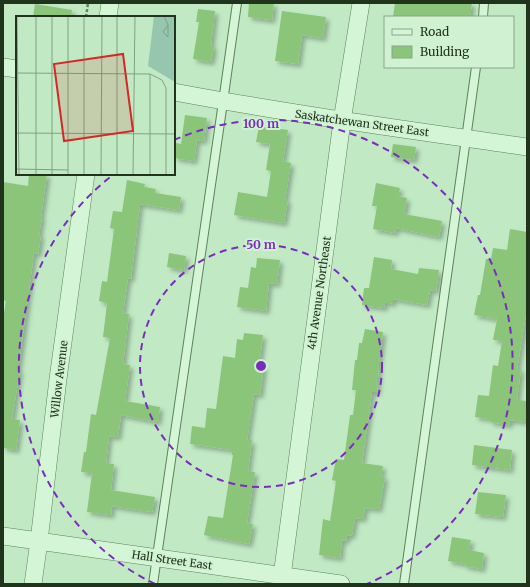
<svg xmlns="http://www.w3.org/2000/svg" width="530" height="587" font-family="Merriweather,serif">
<defs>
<filter id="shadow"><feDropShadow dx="3.5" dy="3.5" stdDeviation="2" flood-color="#0004"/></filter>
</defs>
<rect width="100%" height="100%" fill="#c1eac4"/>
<!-- building -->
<path fill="#8bc57a" filter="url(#shadow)" d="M249 3H274L272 20 248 17Z
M395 3H472L470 17H393Z
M35 4 72 10 71 17H33Z
M198 9 215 11 211 46H214L211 62 193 59 199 22H196Z
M282 11 326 17 323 38 302 35 298 64 275 61Z
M185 115 207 118 204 141 197 140 194 161 174 158 176 143 181 144Z
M259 126 288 130 283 161 291 163 285 200H288L284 223 234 215 238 192 267 197 271 171 266 170 270 144 256 142Z
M393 144 416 147 414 160 391 157Z
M29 174H47L41 217H42L39 235H41L38 254 34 253 18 370H20L12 419 20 420 16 450 3 448V319L6 301 3 300V182L28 186Z
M127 180 145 184 144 187 156 189 155 193 181 197 179 210 140 204 131 279 128 278 123 313 129 314 123 364 130 365 125 401 160 407 158 422 121 415 118 437 109 436 106 463 114 464 111 490 155 497 152 512 112 506 111 515 87 512 92 473 81 472 84 452H86L91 414 96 415 110 338 103 337 107 303 99 301 102 281 107 282 114 229 110 228 113 211 122 212Z
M376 183 400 188 398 196 407 198 404 214 442 221 439 237 396 228 395 233 373 229 377 206H372Z
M510 229 527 232V314H526L517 369H521L517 400 527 401V422L510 420 509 425 490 422V419L475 417 478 395 489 396 493 365 498 366 502 341 493 340 497 319 474 315 478 295H480L486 259H491L493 248 507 250Z
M169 253 186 256 184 270 167 267Z
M374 257 392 260 391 269 418 274 419 268 439 270 436 291 430 290 427 305 393 299V304L385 302 384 308 362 305 364 288H369Z
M257 258 280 260 277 284 269 283 266 311 237 307 240 287 248 288 251 267 256 268Z
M365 329 383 332 379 362 377 392H372L362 463 383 466 381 476 385 477 379 509 365 508 363 519 355 518 352 535 347 536 346 541 342 540 340 558 319 555 323 519 330 521 336 481 332 480 336 459 344 460 350 415H353L356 390H352L355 360H357L359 343H362Z
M244 333 263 335 259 365 264 366 260 395 254 394 247 440H252L248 471 255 472 247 523 253 524 249 544 204 535 208 516 223 518 233 455H232V450L190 444 192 426 205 428 207 408 216 409 223 356 235 358 237 339 243 340Z
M474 445 512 450 510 470 472 465Z
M478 492 506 495 503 517 475 514Z
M452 537 471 540 469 550 484 553 482 569 464 566 465 564 448 561Z"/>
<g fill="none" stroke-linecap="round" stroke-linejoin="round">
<!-- service casing -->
<g stroke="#5e825a" stroke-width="10">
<path id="service" d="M483 17 484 3
M153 584 223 102 237 3
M404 584 476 67"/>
</g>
<!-- minor casing -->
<g stroke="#5e825a" stroke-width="18">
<path id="minor" d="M108 17 110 3
M3 67 17 69
M174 92C291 114 409 130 527 147
M3 536 341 584
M33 584 39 541 58 379 86 174
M281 584 342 121 361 3"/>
</g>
<!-- path -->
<path stroke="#5e825a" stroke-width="2.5" stroke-dasharray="3 2" stroke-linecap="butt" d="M86 17 88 3"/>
<!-- service -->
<use href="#service" stroke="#d4f6d6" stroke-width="8"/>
<!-- minor -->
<use href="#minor" stroke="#d4f6d6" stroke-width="17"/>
</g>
<!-- distance rings -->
<g fill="none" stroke="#7b2cbf" stroke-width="2" stroke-dasharray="7 5">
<circle cx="261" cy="366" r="121"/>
<path d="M155 584A242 242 0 0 1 114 174M174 140A242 242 0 0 1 367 584"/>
</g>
<g text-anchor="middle" stroke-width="4" stroke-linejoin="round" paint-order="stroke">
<!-- street labels -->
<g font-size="11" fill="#21331d" stroke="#d0f2d3">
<text transform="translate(362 123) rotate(8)" y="4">Saskatchewan Street East</text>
<text transform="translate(319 293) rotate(-82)" y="4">4th Avenue Northeast</text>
<text transform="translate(59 379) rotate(-83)" y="4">Willow Avenue</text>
<text transform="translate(172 560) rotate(8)" y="4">Hall Street East</text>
</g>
</g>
<!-- overview -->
<g transform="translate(16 16)">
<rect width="159" height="159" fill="#c1eac4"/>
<path d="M138 0H159V66L132 50Z" fill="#96c7ae"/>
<path fill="none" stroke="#81a181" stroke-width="1" d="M1 0 3 159M52 0V159M101 0V159M148 0 152 9V21L147 16 152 9M0 57 134 58 146 64 150 72V159M0 117 159 118M0 153 52 154M20 159V0M36 159V0M68 159V0M85 159 86 0M117 159 119 0M134 159V58"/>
<path fill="#d62828" fill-opacity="0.15" stroke="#d62828" stroke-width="2" d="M107 38 117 115 48 125 38 48Z"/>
<rect width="159" height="159" fill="none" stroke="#21331d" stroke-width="2"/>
</g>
<circle cx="261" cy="366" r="6" fill="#7b2cbf" stroke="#d0f2d3" stroke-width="2"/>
<g font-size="12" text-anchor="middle" font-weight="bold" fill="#7b2cbf" stroke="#d0f2d3" stroke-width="4" stroke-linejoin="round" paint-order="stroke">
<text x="261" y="128">100 m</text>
<text x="261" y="249">50 m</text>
</g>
<!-- border -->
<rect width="530" height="587" fill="none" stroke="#21331d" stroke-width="8"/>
<!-- legend -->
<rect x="384" y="16" width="130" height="52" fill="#d0f2d3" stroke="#8aa68a"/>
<rect x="392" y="29" width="20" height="6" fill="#d4f6d6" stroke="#8aa68a"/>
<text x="420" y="36" font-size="12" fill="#21331d">Road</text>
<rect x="392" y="46" width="20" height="12" fill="#8bc57a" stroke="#8aa68a"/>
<text x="420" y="56" font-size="12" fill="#21331d">Building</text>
</svg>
